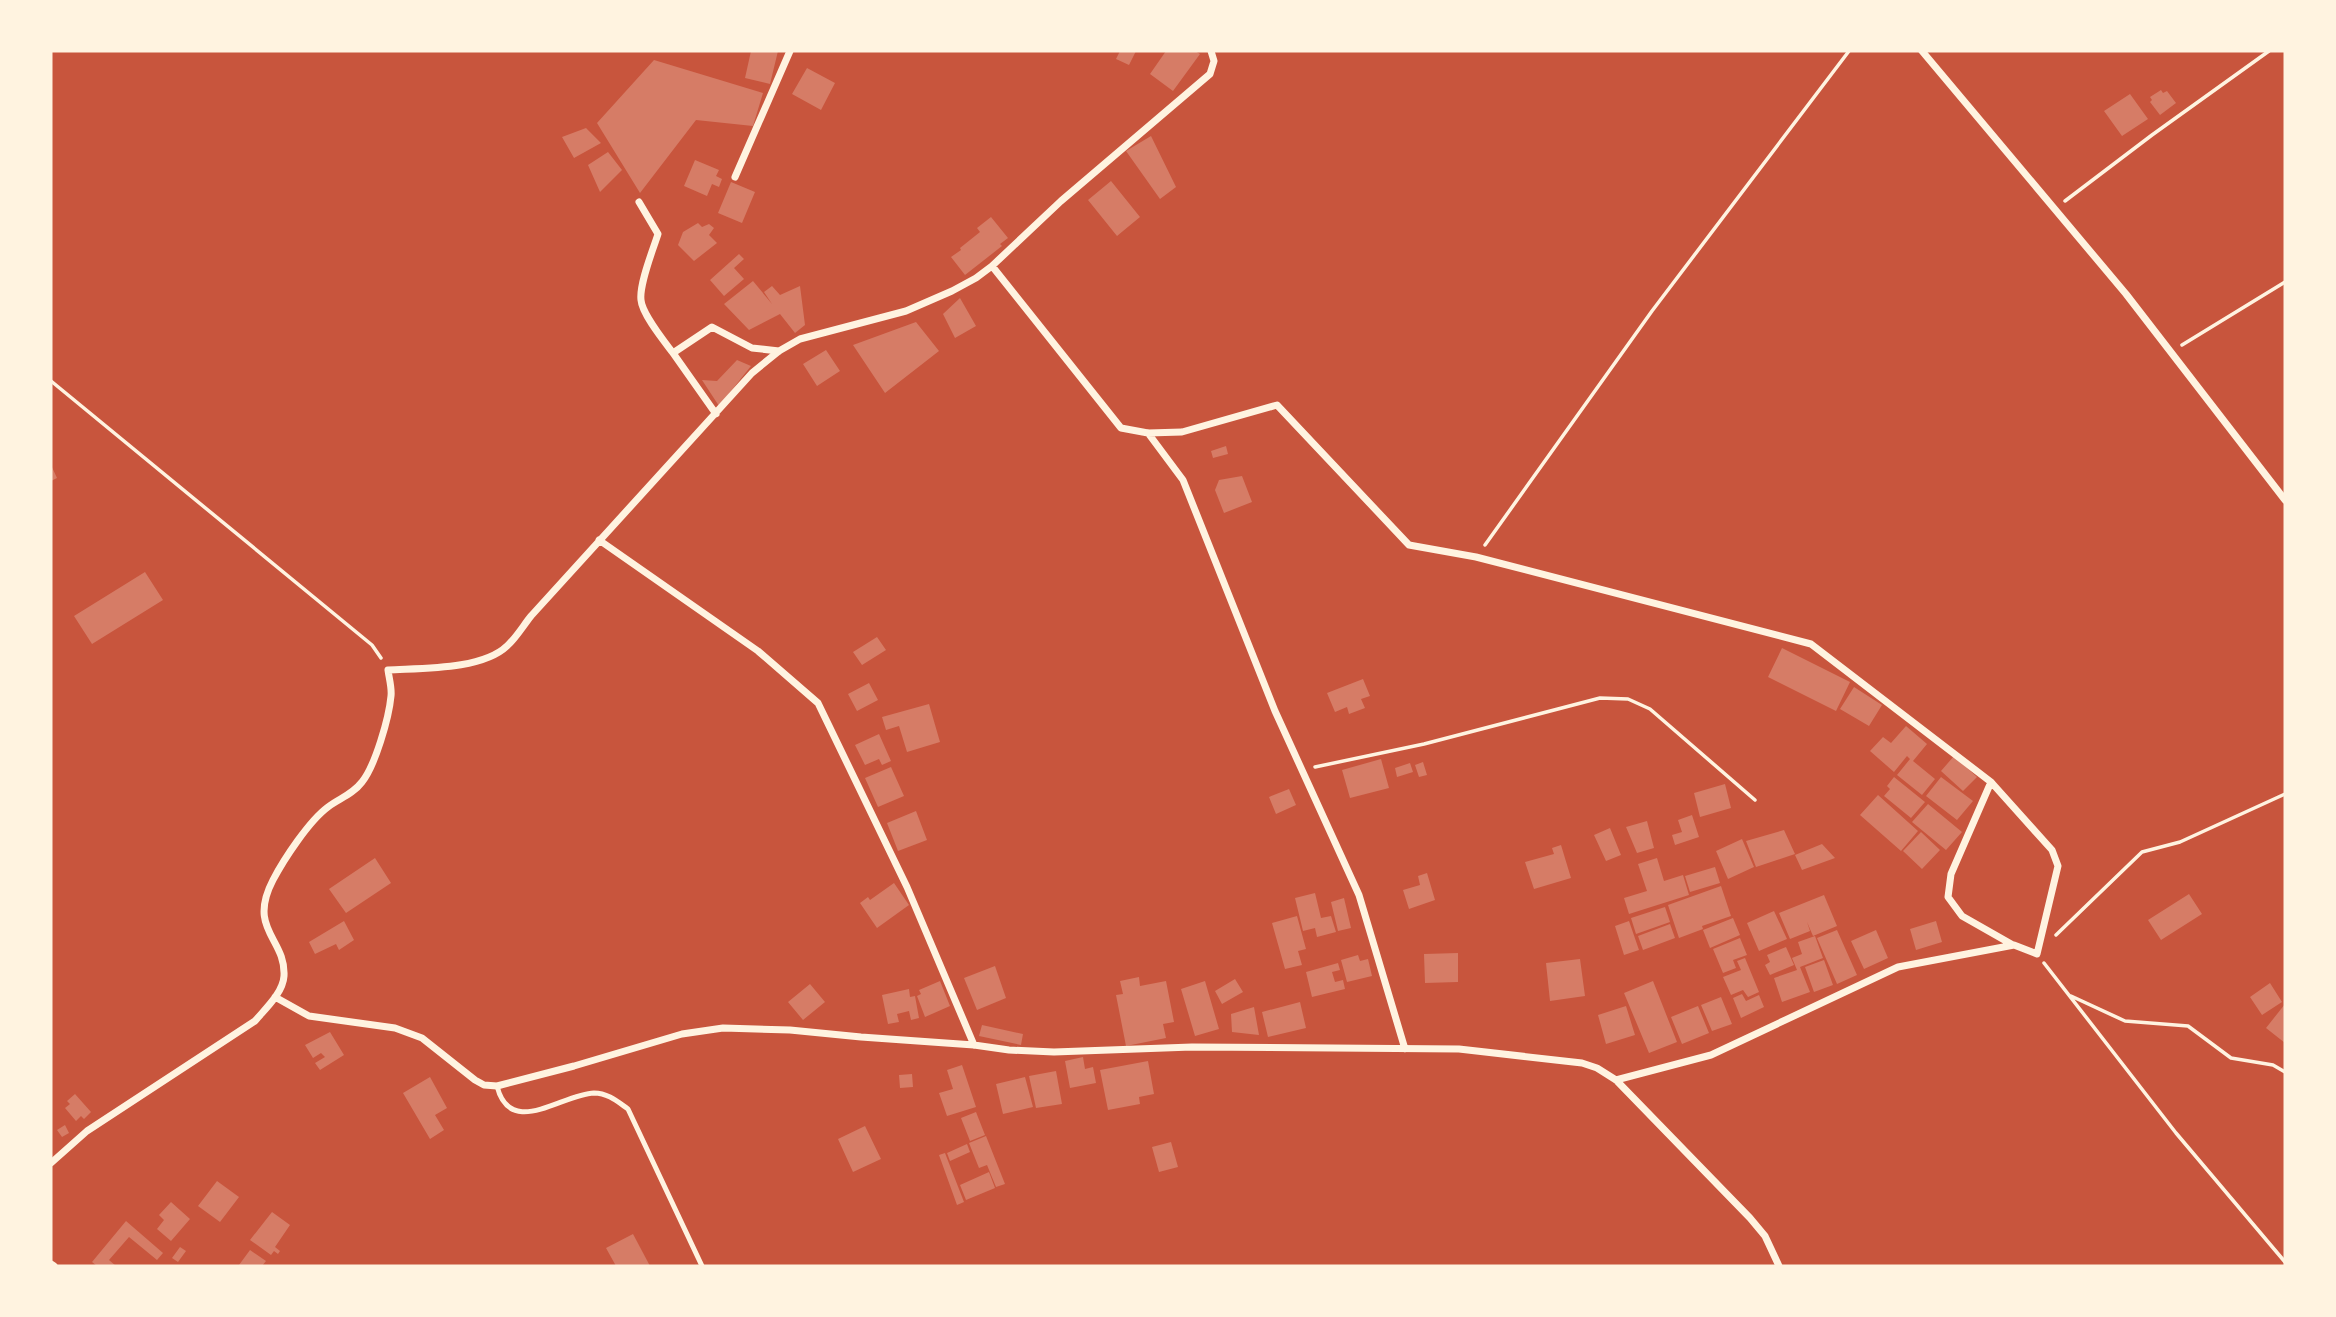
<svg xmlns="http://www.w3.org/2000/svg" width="2336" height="1317" font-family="'Titillium Web',sans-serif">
<rect width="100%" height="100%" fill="#c8553d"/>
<!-- building -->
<path fill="#d67c66" d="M751 51H778L770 84 745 78Z
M1120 51H1136L1129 65 1116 59Z
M1166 51H1195L1200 54 1173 91 1150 74Z
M654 60 763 93 753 126 696 120 640 193 597 123Z
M807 68 835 83 821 110 792 94Z
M2161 90 2163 93 2167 91 2176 103 2160 115 2150 102 2152 100 2150 97Z
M2130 94 2148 119 2122 136 2104 111Z
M586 128 601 143 574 158 562 137Z
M1151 136 1176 187 1160 199 1126 151Z
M608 152 622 170 600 192 588 165Z
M695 160 719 170 716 176 722 179 719 187 712 184 707 196 684 186Z
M1111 181 1140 217 1117 236 1088 200Z
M731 182 755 192 742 223 718 213Z
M991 217 1008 238 1000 244 1002 246 965 275 951 257 961 250 960 248 980 232 977 228Z
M698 223 702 227 709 224 714 228 709 235 717 243 694 261 678 245 683 232Z
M739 254 744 259 734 268 744 279 724 296 710 280Z
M753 281 772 304 764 292 772 286 780 295 800 286 805 325 795 333 780 314 749 330 724 304Z
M960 298 976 326 955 338 943 314Z
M916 322 939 351 885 393 853 345Z
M826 350 840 371 817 386 803 364Z
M737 360 751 366 719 406 702 380 717 381Z
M1226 446 1228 454 1213 458 1211 451Z
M51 465 57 478 51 481Z
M1242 476 1252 502 1224 513 1215 490 1219 480Z
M145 572 163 600 92 644 74 616Z
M877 637 886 650 862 665 853 652Z
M1782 648 1850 682 1836 711 1768 677Z
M1363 679 1370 696 1361 699 1365 708 1349 714 1347 707 1335 712 1327 693Z
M869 683 878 700 857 711 848 694Z
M1854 687 1882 705 1869 726 1840 709Z
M929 704 940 742 907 752 899 726 886 730 882 717Z
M1906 726 1927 744 1913 761 1935 779 1922 795 1897 775 1910 759 1907 756 1894 772 1870 751 1883 737 1891 743Z
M879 734 891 761 882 765 879 759 865 765 855 745Z
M1954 756 1977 777 1963 791 1941 771Z
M1381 759 1389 788 1350 798 1342 770Z
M1423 762 1427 775 1419 777 1415 765Z
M1410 763 1413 772 1397 777 1395 768Z
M891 767 904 796 878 807 865 778Z
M1894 777 1925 802 1911 818 1884 796 1890 789 1887 786Z
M1941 777 1973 801 1957 820 1926 796Z
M1725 784 1731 808 1700 817 1694 793Z
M1289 789 1296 805 1276 814 1269 797Z
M1878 795 1918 831 1901 851 1860 815Z
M1928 804 1962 832 1946 850 1912 822Z
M916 811 927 840 898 851 887 823Z
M1692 815 1699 837 1675 845 1672 835 1682 832 1678 820Z
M1647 821 1654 848 1637 853 1626 827Z
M1610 828 1621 855 1606 861 1594 835Z
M1784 830 1795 854 1756 867 1746 841Z
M1921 832 1940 850 1922 869 1903 851Z
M1742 839 1754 867 1728 879 1716 851Z
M1822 844 1835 858 1802 870 1795 855Z
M1561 845 1571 878 1534 889 1525 862 1554 854 1552 848Z
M375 858 391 883 346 913 329 889Z
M1657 858 1664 881 1683 875 1689 895 1629 914 1624 898 1647 891 1638 864Z
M1715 867 1720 883 1690 892 1685 876Z
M1427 873 1435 900 1409 909 1403 890 1420 885 1418 876Z
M894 883 909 905 877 928 860 903 868 897 870 900Z
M1721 886 1731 916 1702 926 1703 929 1679 938 1668 905Z
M1315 893 1321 918 1331 916 1336 932 1317 937 1315 928 1303 931 1295 898Z
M2189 894 2202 914 2161 940 2148 920Z
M1824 895 1837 926 1813 936 1807 922 1810 931 1790 939 1779 913Z
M1344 898 1351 928 1338 931 1331 902Z
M1665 907 1670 922 1636 934 1631 918Z
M1774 911 1787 939 1759 951 1747 923Z
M1297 916 1306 949 1298 951 1302 965 1285 969 1272 923Z
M1733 918 1740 935 1710 948 1703 930Z
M344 921 354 940 339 950 336 944 315 954 309 942Z
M1629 921 1639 950 1624 955 1615 926Z
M1936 921 1942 942 1916 950 1910 929Z
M1670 924 1675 938 1643 950 1638 936Z
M1837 930 1857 975 1837 984 1817 938Z
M1876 930 1888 958 1864 969 1851 941Z
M1815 936 1823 958 1800 967 1810 992 1782 1002 1774 978 1797 970 1792 958 1802 954 1798 942Z
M1740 938 1747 955 1733 960 1736 968 1723 973 1713 949Z
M1786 947 1794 965 1770 975 1765 965 1770 962 1767 955Z
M1458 953V982L1425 983 1424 954Z
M1358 955 1360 961 1368 959 1372 976 1347 982 1341 960Z
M1745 958 1759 992 1748 997 1743 990 1731 995 1723 977 1741 970 1737 961Z
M1580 959 1585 996 1550 1001 1546 963Z
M1824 960 1833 985 1814 992 1805 967Z
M1338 963 1340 970 1332 972 1335 982 1343 980 1345 989 1312 997 1306 972Z
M995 966 1006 998 977 1010 964 978Z
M1139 977 1140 986 1166 981 1174 1022 1163 1024 1166 1038 1126 1046 1116 995 1123 994 1120 981Z
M1235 979 1243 992 1222 1004 1215 991Z
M940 981 950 1006 925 1017 917 996 921 994 919 990Z
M1205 981 1219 1029 1195 1036 1181 989Z
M1653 981 1677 1042 1649 1053 1624 993Z
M2270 983 2282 1002 2262 1015 2250 997Z
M810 984 825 1002 803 1020 788 1002Z
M909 989 910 997 915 996 919 1018 911 1020 909 1011 897 1014 899 1022 888 1024 882 995Z
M1742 994 1746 1001 1759 995 1764 1007 1741 1018 1733 998Z
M1721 997 1732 1024 1712 1031 1701 1005Z
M1300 1002 1306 1028 1268 1037 1262 1012Z
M2285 1004V1043L2266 1028Z
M1626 1006 1635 1035 1606 1044 1598 1015Z
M1698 1006 1709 1033 1682 1044 1671 1017Z
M1254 1007 1259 1035 1232 1032 1231 1014Z
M982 1025 1023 1034 1021 1045 979 1036Z
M330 1032 344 1055 320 1070 315 1063 325 1057 321 1053 313 1058 305 1045Z
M1083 1057 1085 1069 1093 1067 1096 1083 1070 1088 1065 1061Z
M1148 1061 1154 1094 1139 1097 1140 1104 1108 1110 1100 1070Z
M962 1065 976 1107 947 1116 939 1093 953 1089 947 1070Z
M1056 1071 1062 1104 1036 1108 1029 1076Z
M912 1074 913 1087 900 1088 899 1075Z
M430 1077 447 1108 435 1115 444 1130 430 1139 403 1093Z
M1025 1077 1033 1107 1003 1114 996 1084Z
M75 1094 91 1112 84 1119 81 1116 76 1121 65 1108 70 1104 67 1101Z
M976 1112 985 1135 970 1141 961 1118Z
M65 1125 69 1133 62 1137 57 1130Z
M865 1126 881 1159 853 1172 838 1139Z
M986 1136 1005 1184 996 1187 987 1165 979 1168 969 1143Z
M1171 1142 1178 1167 1159 1172 1152 1147Z
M967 1144 970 1152 950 1161 947 1153Z
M945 1153 964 1202 957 1205 939 1155Z
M989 1172 995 1188 966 1200 960 1185Z
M217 1181 239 1197 220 1222 198 1206Z
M171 1202 190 1219 171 1241 157 1229 164 1220 159 1215Z
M272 1212 290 1225 275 1247 280 1251 278 1254 274 1251 271 1255 250 1240Z
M126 1221 163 1253 157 1260 129 1237 109 1260 116 1266H97L92 1262Z
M633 1234 650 1266H616L606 1248Z
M180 1247 186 1251 178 1262 172 1258Z
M250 1250 266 1261 262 1266 239 1265Z"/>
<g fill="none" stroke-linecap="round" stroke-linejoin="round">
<!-- path -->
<path stroke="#fff3e0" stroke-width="3.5" d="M2065 201 2152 135 2269 51
M2182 345 2285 282
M51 381 372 645 381 658
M1485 545 1652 311 1849 51
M1315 767 1424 744 1600 698 1628 699 1650 709 1755 800
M2056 935 2142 852 2180 842 2285 794
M2044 963 2176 1133 2285 1262
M2071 996 2125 1021 2188 1026 2231 1058 2273 1065 2285 1072"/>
<!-- service -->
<path stroke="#fff3e0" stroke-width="5" d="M497 1086C510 1139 562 1094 594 1093 608 1093 618 1102 628 1109L702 1266"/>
<!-- minor -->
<path stroke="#fff3e0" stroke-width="7" d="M1922 51 2126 294 2285 500
M735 177 790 51
M639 202 658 234C653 250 639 284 641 300 642 314 664 341 673 353
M992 266 1121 428 1148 433 1182 432 1277 405 1409 545 1476 557 1811 644 1991 782 2052 850 2058 866 2037 954 2014 945 1898 967 1711 1055 1616 1080
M716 414 673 353 712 327 752 348 779 351
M1148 433 1183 480 1275 711 1359 895 1405 1049
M599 540 758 651 818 703 907 887 974 1045
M1991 782 1951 874 1948 897 1962 916 2013 945
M275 997 309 1016 395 1028 422 1038 475 1080 484 1085 497 1086 574 1066 682 1034 723 1028 790 1030 861 1037 974 1045 1009 1050 1054 1052 1192 1047 1459 1049 1582 1063 1597 1068 1616 1080 1750 1218 1765 1236 1779 1266
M51 1163 87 1131 255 1021C265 1009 283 993 284 976 286 938 247 930 273 880 284 859 309 821 328 807 340 798 352 795 362 782 375 766 389 718 391 696 392 688 389 678 388 670 421 668 482 670 507 646 516 638 523 626 531 616L752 373 779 351 800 339 906 311 952 291 976 278 992 266 1061 201 1210 74 1214 61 1211 51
M51 1264 54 1266"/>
</g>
<!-- border -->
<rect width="2336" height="1317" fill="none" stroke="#fff3e0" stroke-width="105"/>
</svg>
